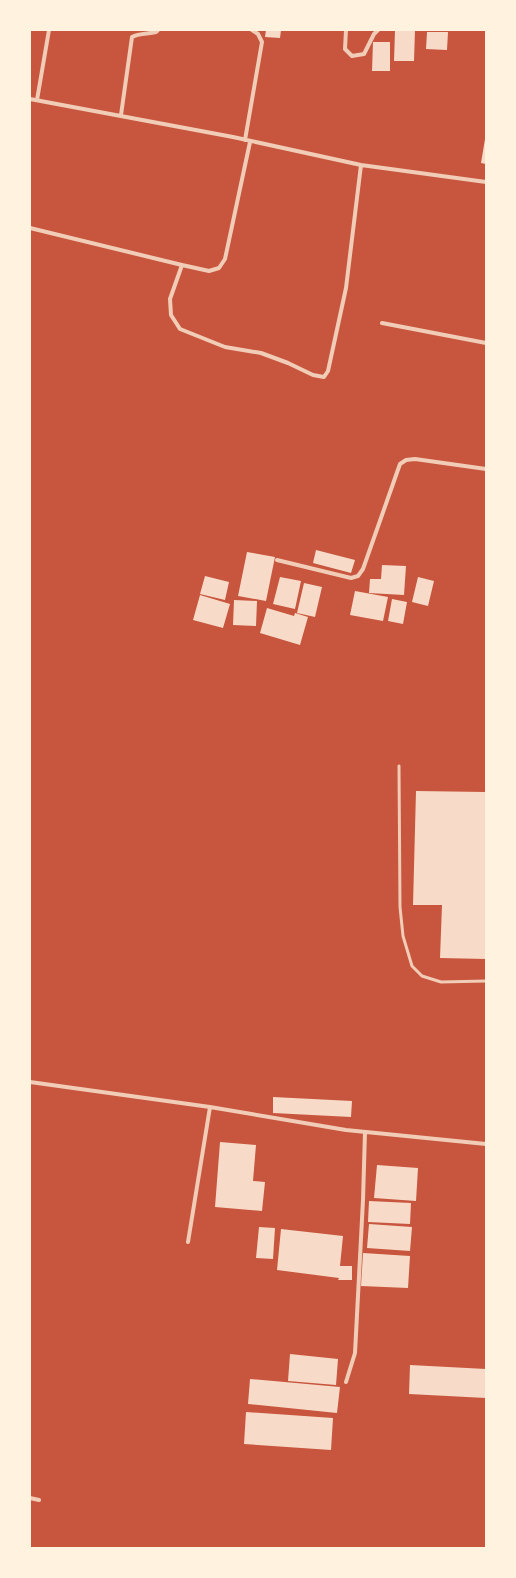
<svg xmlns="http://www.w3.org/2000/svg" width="516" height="1578" font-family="'Space Grotesk',sans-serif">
<rect width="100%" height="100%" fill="#c8553d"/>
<!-- building -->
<path fill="#f7dbc8" d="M266 30H281L280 38 265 37Z
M395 30H415L414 61H394Z
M427 32H448L447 50 426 49Z
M373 42H390V71H372Z
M485 139H486V164L481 163Z
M316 550 355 560 351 573 313 563Z
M247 552 275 557 266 601 238 596Z
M382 565 406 566 404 595 369 593 370 579H381Z
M205 576 229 582 225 600 200 594Z
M280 577 301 581 295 609 273 604Z
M418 577 434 581 428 606 412 602Z
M304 583 322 587 315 617 297 613Z
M355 591 388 597 383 621 350 615Z
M200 595 230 604 223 628 193 620Z
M392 599 407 602 403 624 388 621Z
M234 600 257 601 256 626 233 625Z
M267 608 294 616 295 613 308 617 300 645 260 633Z
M416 791 486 792V959L440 958 442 905H413Z
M273 1097 352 1101 351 1117 273 1113Z
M220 1142 256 1145 253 1181 265 1182 262 1211 215 1207Z
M377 1165 418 1168 416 1201 374 1198Z
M369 1201 411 1203 410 1224 368 1222Z
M369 1224 412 1227 410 1251 367 1248Z
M259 1227 275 1228 273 1259 256 1258Z
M281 1229 343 1236 340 1266H352V1280H338L339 1278 277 1270Z
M363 1253 410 1256 408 1288 361 1286Z
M290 1354 338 1359 336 1385 288 1381Z
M410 1365 486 1369V1398L409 1394Z
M250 1379 340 1387 337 1413 248 1404Z
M246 1412 333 1418 331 1450 244 1444Z"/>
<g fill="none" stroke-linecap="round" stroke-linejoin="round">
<!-- service -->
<path stroke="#f1ccb7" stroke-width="3" d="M399 766 400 907 403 936 412 966 422 976 441 982 486 981"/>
<!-- minor -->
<path stroke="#f1ccb7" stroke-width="4" d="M346 30 345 49 352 56 364 54 374 34 378 30
M30 99 233 137 361 165 486 182
M37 100 49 30
M121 115 132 37C139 33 148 34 156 32L158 30
M245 140 262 42 258 34 252 30
M30 228 182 265 209 271 219 268 225 259 250 142
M182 265 170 299 171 315 180 329 225 347 261 353 288 363 313 375 324 377 328 371 346 288 361 165
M382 323 486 343
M277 560 351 578 358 576 363 569 400 464 406 460 415 459 486 469
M30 1082 210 1107 346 1130 486 1144
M188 1242 210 1107
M346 1382 355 1353 363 1200 365 1132
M30 1498 39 1500"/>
</g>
<!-- border -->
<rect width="516" height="1578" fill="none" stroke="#fff3e0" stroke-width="62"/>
</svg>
